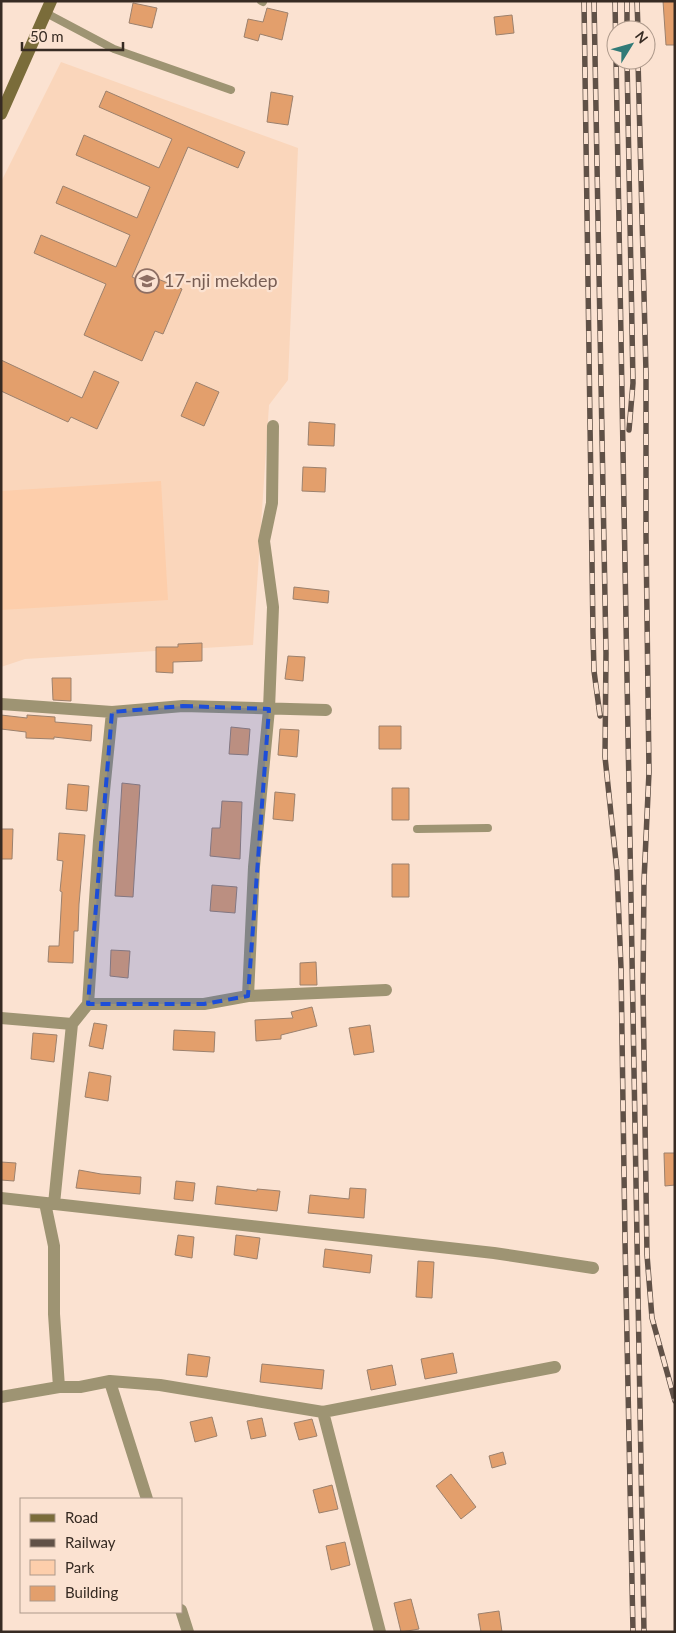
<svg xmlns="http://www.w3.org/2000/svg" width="676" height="1633" font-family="Lato,sans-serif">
<rect width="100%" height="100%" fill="#fbe2d1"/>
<!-- built -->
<path fill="#fad6bb" d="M61 62 298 148 288 380 269 405 253 645 25 659 1 667V182Z"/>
<!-- green -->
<path fill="#fdceab" d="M161 481 168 600 1 610V491Z"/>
<!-- building -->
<path fill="#e39f6c" stroke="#9c816d" d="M663 1H675V45H666Z
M133 3 157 8 152 28 129 23Z
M267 8 288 13 282 40 260 34 258 41 244 37 248 19 263 22Z
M512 15 514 33 496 35 494 17Z
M106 91 245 152 238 168 188 147 132 277 155 287 158 279 182 289 163 334 155 331 142 361 84 335 106 284 34 253 41 235 116 267 130 235 56 203 63 186 137 218 150 187 76 155 84 135 159 168 172 139 99 107Z
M271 92 293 96 288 125 267 122Z
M1 360 82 398 94 371 119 382 97 429 71 417 68 422 1 391Z
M196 382 219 392 204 426 181 416Z
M309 422 335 424 334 446 308 445Z
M303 467 326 468 325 492 302 491Z
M294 587 329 591 328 603 293 599Z
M202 643V661L173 662V673L156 672V647H178V644Z
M288 656 305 657 303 681 285 679Z
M52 678H71V701L53 700Z
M1 715 27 718V715L55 717V722L92 725 91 741 54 737V739L26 738V732L1 729Z
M379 726H401V749H379Z
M231 727 250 729 248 755 229 754Z
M280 729 299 730 297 757 278 755Z
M122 783 140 785 133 897 115 896Z
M68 784 89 786 87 811 66 809Z
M392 788H409V820H392Z
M275 792 295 794 293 821 273 819Z
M222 801 242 802 240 859 210 856 212 828H220Z
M1 829H13L12 859H1Z
M59 833 85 835 79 904 78 931H74L73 963 48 962 49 946H59L62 892 60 891 63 861 57 860Z
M392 864H409V897H392Z
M212 885 237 887 235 913 210 911Z
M111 950 130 951 128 978 110 976Z
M316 962 317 985H300V963Z
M312 1007 317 1026 281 1035V1039L256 1041 255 1020 293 1018 291 1012Z
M94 1023 107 1025 103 1049 89 1046Z
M370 1025 374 1052 354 1055 349 1028Z
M174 1030 215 1032 214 1052 173 1050Z
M33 1033 57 1035 54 1062 31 1059Z
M89 1072 111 1076 108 1101 85 1097Z
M664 1153H675V1185L665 1186Z
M1 1162 16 1163 14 1181 1 1180Z
M79 1170 101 1174 141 1177 140 1194 76 1188Z
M176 1181 195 1183 193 1201 174 1199Z
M217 1186 257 1191V1189L280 1191 277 1211 215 1204Z
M350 1188 366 1189 364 1218 308 1213 310 1195 349 1199Z
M178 1235 194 1237 192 1258 175 1255Z
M236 1235 260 1238 257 1259 234 1255Z
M325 1249 372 1255 370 1273 323 1267Z
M418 1261 434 1262 432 1298 416 1297Z
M453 1353 457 1373 425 1379 421 1359Z
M188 1354 210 1357 207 1377 186 1375Z
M262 1364 324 1370 322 1389 260 1382Z
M392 1365 396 1385 371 1390 367 1370Z
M212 1417 217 1436 195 1442 190 1422Z
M262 1418 266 1436 251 1439 247 1421Z
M312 1419 317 1436 299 1440 294 1423Z
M503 1452 506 1464 492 1468 489 1456Z
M451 1474 476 1507 461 1519 436 1486Z
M332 1485 338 1509 319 1513 313 1490Z
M345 1542 350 1565 331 1570 326 1546Z
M411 1599 419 1629 401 1632 394 1603Z
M499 1611 502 1632H481L478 1614Z"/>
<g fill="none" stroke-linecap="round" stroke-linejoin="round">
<!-- lane -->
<path stroke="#9e9473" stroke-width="8" d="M261 1 263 2
M46 13 114 49 231 90
M417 829 488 828"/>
<!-- street -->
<path stroke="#9e9473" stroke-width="12" d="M1 704 112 712 183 706 326 710
M248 996 254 867 269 709 273 607 264 541 272 503 273 426
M88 1004H204L248 996 386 990
M1 1018 72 1024
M1 1198 494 1253 593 1268
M45 1203 54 1246V1314L59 1387
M54 1204 72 1024 88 1004 99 841 112 712
M110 1382 147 1499
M1 1397 59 1387H80L110 1381 160 1385 323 1412 555 1367
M323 1412 380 1632
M181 1610 188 1632"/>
<!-- secondary -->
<path stroke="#7a6c3a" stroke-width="12" d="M1 114 51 1"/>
<!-- rail casing -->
<g stroke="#605147" stroke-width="5.5">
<path id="rail" d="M584 1 593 633 594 671 600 716
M594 1 606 653 605 757 617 871 621 968 625 1240 633 1632
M615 1 644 1632
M627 1V30
M637 1 638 30
M627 60 633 383 629 430
M638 60 646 373V536L649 772 644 881 643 988 647 1255 652 1318 675 1401"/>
</g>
<!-- rail -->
<use href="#rail" stroke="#fbe2d1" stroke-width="4" stroke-dasharray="11" stroke-linecap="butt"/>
</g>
<!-- marked area -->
<path fill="#1d4ed8" fill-opacity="0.2" stroke="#1d4ed8" stroke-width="4" stroke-dasharray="10 6" stroke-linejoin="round" d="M183 706 269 709 248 996 204 1004H88L112 712Z"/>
<!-- icons -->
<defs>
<g id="school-ring" transform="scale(1.25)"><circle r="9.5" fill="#fbe2d1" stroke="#8d6e63" stroke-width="1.5"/><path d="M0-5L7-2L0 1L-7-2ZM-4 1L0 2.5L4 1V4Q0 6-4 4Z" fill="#8d6e63"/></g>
</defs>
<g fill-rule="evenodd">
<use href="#school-ring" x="147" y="281"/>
</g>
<g text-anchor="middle" stroke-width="4.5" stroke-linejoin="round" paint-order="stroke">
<!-- education labels -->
<g font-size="18" fill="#785e54" stroke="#fbe2d1" text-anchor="start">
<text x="164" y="287">17-nji mekdep</text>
</g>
</g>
<!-- border -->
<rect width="676" height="1633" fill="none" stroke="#372b23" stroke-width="5"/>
<!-- legend -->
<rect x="20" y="1498" width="162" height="115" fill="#fbe2d1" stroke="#ad998b"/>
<rect x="30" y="1514" width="25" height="8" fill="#7a6c3a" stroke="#ad998b"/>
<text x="65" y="1523" font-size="15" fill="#372b23">Road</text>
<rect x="30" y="1539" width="25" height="8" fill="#605147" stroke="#ad998b"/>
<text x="65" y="1548" font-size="15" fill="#372b23">Railway</text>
<rect x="30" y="1560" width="25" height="15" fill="#fdceab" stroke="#ad998b"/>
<text x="65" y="1573" font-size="15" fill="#372b23">Park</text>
<rect x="30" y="1586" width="25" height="15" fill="#e39f6c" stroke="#ad998b"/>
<text x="65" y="1598" font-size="15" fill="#372b23">Building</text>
<!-- north arrow -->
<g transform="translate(631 45) rotate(53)"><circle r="24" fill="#fbe2d1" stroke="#ad998b"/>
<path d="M0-4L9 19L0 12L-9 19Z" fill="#317a77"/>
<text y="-8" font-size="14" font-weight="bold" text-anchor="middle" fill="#372b23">N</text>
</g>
<!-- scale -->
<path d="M22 42v8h101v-8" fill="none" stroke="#372b23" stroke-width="2.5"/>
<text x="30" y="42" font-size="15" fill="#372b23" stroke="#fbe2d1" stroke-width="4" paint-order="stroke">50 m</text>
</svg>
